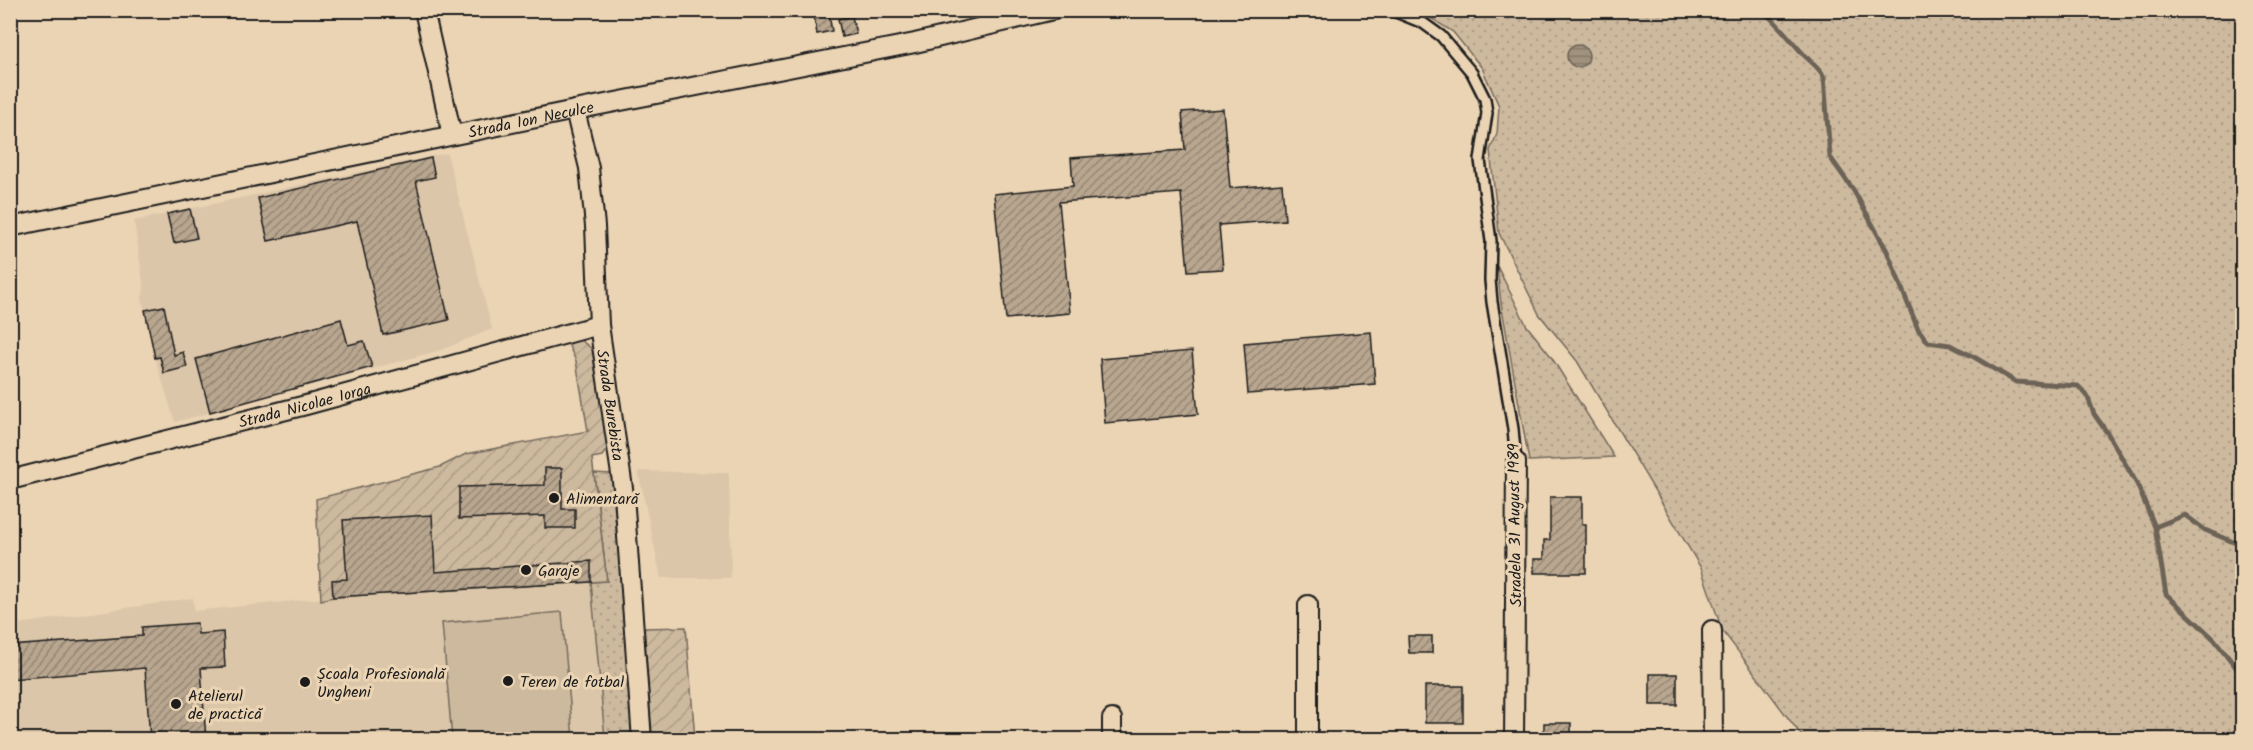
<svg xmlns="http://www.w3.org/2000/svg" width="2253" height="750" font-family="Kalam,sans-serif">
<defs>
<pattern id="grass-dots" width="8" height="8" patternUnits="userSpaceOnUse" patternTransform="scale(1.5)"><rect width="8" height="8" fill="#cdb99e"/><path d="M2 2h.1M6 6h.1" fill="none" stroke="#af9e88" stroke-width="1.8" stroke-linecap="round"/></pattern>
<pattern id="garden-furrows" width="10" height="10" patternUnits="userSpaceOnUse" patternTransform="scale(1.5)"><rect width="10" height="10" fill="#cdb99e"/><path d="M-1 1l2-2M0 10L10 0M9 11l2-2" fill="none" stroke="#af9e88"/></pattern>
<pattern id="water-rules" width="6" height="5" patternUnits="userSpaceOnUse" patternTransform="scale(1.5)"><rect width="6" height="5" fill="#a1927e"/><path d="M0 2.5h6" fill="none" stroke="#827666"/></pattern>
<pattern id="building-hatch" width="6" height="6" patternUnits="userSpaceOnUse" patternTransform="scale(1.5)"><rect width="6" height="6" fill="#b8a68f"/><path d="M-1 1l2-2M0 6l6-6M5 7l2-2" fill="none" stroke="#958674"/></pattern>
</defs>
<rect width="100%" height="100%" fill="#ebd4b4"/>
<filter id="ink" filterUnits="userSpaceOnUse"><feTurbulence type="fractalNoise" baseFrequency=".0167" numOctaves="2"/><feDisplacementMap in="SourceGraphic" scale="12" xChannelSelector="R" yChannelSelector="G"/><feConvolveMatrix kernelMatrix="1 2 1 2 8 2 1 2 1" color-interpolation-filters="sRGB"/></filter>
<g filter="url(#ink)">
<!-- built -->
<path fill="#dcc6a9" d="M447 153 492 329 441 350 175 422 155 358 142 298 144 289 134 221Z
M638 471 729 473 731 578H661Z
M591 582 605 739 11 740V625L193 598 194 611 333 597Z"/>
<!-- grass -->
<path fill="url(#grass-dots)" stroke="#746a5d" stroke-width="1.5" d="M1420 11H2242V739H1804L1722 630 1701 568 1577 361 1539 314 1499 233 1490 150 1497 134 1499 106 1482 68 1453 32Z
M1497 266 1527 326 1550 355 1614 457 1529 461 1501 303Z
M594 473 612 474 634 739H605L591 582 607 581Z"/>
<!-- garden -->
<path fill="url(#garden-furrows)" stroke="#746a5d" stroke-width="1.5" d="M578 338 592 349 608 448 602 456 592 458 607 581 333 597 321 600 316 499 440 467 466 454 588 431 576 361 568 344Z
M686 627 695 739H652L644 628Z"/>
<!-- pitch -->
<path fill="#cdb99e" stroke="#746a5d" stroke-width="1.5" d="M562 612 573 739H452L442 623Z"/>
<!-- water -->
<path fill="url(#water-rules)" stroke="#6c6357" stroke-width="1.5" d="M1567 56a11 11 0 1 1 22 0a11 11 0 1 1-22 0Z"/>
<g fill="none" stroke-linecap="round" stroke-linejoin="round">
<!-- stream -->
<path stroke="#6c6357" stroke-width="5" d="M1762 10C1779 24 1790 40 1805 56 1812 63 1819 67 1824 77L1830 157 1854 191 1887 251 1918 329 1928 342 1950 345 1974 357 2016 382 2078 386 2087 395 2094 414 2108 434 2137 484 2155 527 2166 594 2214 639 2242 675
M2155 527 2185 515 2205 530 2238 544 2242 551"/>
</g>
<!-- building -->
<path fill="url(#building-hatch)" stroke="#1c1c1c" stroke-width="1.5" d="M813 10H828L832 31 817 34Z
M852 16 856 34 842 37 838 19Z
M1223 109 1230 188 1282 184 1285 220 1219 225 1223 269 1188 271 1181 193 1059 202 1070 313 1006 319 994 194 1073 186 1071 158 1185 150 1182 112Z
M431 158 435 177 416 181 449 320 383 335 357 221 268 241 258 198Z
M190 209 197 238 174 243 167 214Z
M164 306 174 355 183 352 187 367 164 373 160 357 155 358 145 310Z
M341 319 348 345 364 341 372 367 210 412 196 359Z
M1371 332 1375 384 1248 394 1244 343Z
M1192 351 1198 414 1105 423 1100 359Z
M545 468H562V509H575V528H545V516L459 519V487L545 485Z
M1550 497H1582V524H1586V573H1534V559H1544V540H1550Z
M432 515 435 572 591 561V582L333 597 332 580 347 579 343 520Z
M197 623 198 634 223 632 225 667 201 668 206 740H150L145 668 10 679V646L142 636V627Z
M1408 636H1432V653H1409Z
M1650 674H1677V705H1650Z
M1425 686H1463V723H1425Z
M1544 723H1571V740H1544Z"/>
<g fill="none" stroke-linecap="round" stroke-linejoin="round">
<!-- service casing -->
<g stroke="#1c1c1c" stroke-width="14">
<path id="service" d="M1391 10 1423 23 1441 36 1472 73 1485 99 1487 113 1480 160 1491 241 1490 280 1492 302 1513 429 1516 462"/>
</g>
<!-- minor casing -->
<g stroke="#1c1c1c" stroke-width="22">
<g id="minor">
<path d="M424 10 452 135"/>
<path id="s1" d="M575 110 589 168 595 226 599 325 624 495 642 740"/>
<path id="s2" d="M10 227 575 110 915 43 1053 10"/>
<path id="s3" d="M10 480 306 405 599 325"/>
<path d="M1712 630 1713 740"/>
<path d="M1112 719V740"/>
<path d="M1308 740V605"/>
<path d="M1514 740 1516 462"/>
</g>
</g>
<!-- service -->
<use href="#service" stroke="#ebd4b4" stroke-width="9"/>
<!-- minor -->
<use href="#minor" stroke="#ebd4b4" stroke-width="18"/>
</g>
</g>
<!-- markers -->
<g fill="#1c1c1c" stroke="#ebd4b4" stroke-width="2">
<circle cx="554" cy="498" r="6"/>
<circle cx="526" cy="570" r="6"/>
<circle cx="508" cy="681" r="6"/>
<circle cx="305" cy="682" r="6"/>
<circle cx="176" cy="704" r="6"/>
</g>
<g text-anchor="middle" stroke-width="6" stroke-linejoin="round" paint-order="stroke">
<!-- street labels -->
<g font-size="16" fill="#1c1c1c" stroke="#ebd4b4">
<text dy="6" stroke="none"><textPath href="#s2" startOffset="532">Strada Ion Neculce</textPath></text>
<text dy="6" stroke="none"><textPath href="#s3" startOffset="304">Strada Nicolae Iorga</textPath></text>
<text dy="6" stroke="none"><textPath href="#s1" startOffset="298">Strada Burebista</textPath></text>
<text transform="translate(1514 525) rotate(-91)" y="6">Stradela 31 August 1989</text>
</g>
<!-- poi labels -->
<g font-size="16" fill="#1c1c1c" stroke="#ebd4b4" text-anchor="start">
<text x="566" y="504">Alimentară</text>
<text x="538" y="576">Garaje</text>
<text x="317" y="679">Școala Profesională<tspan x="317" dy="18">Ungheni</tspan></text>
<text x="520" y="687">Teren de fotbal</text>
<text x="188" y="701">Atelierul<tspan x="188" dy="18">de practică</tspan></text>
</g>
</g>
<!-- margin -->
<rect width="2253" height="750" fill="none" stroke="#ebd4b4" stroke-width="36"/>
<rect x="18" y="18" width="2217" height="714" fill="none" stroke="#1c1c1c" stroke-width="2" filter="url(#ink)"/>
</svg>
